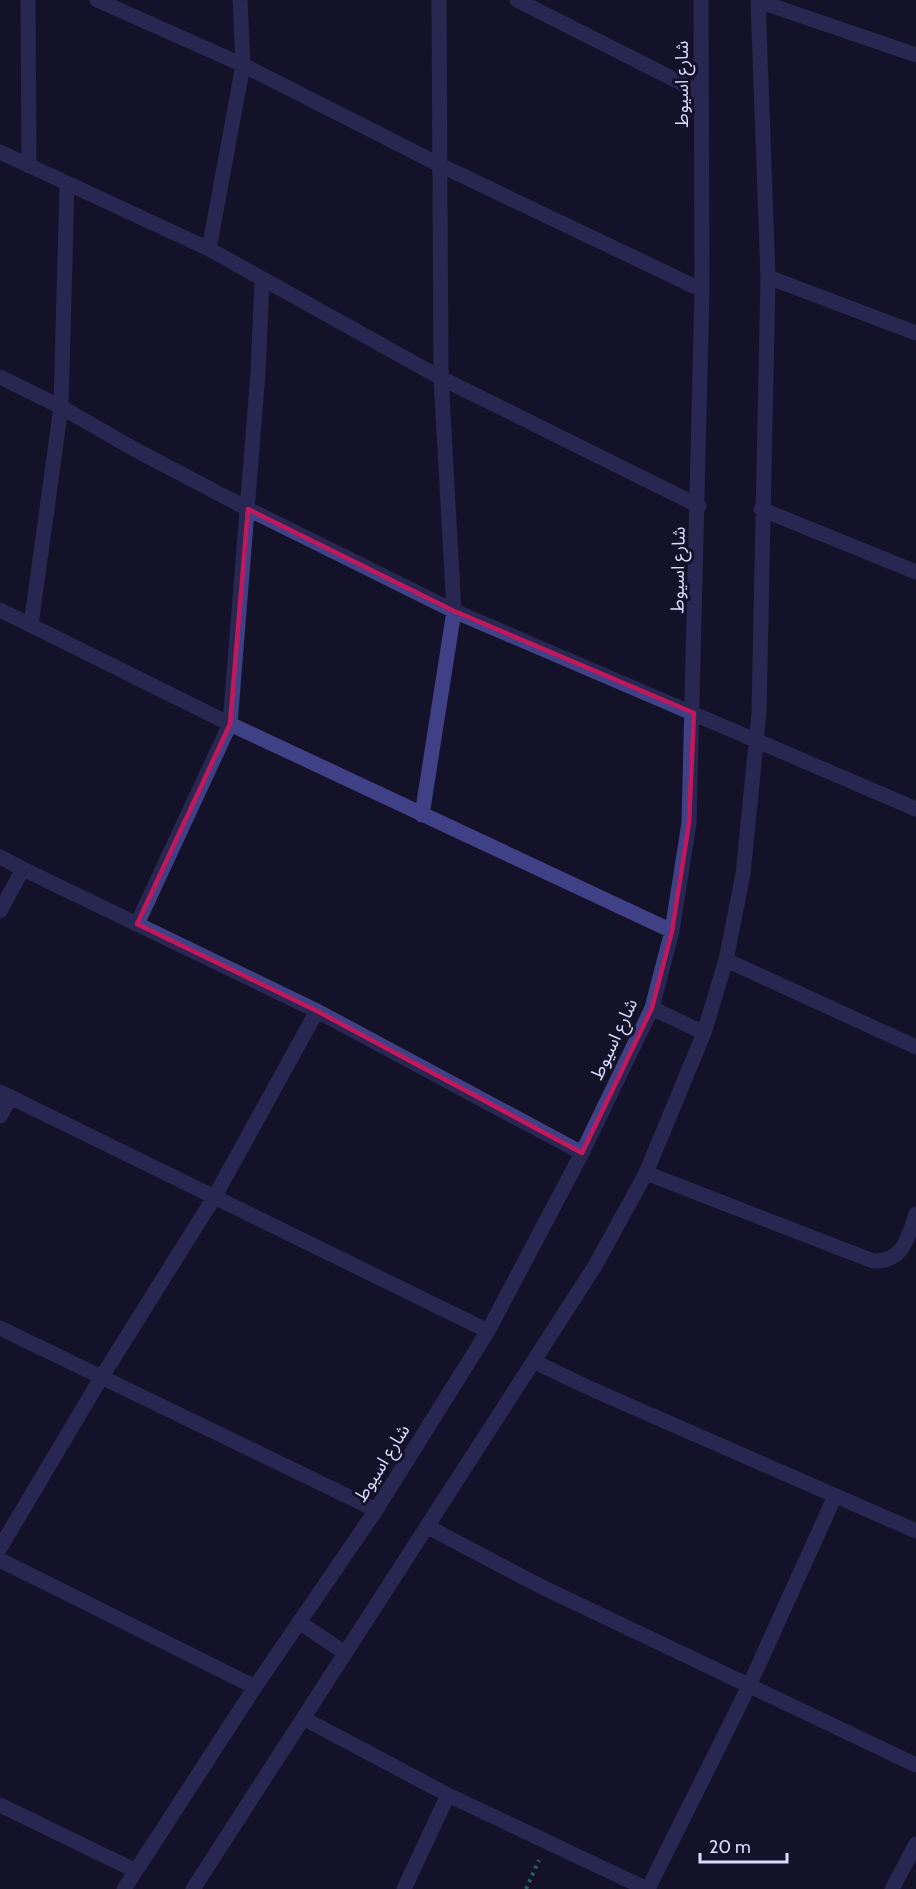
<svg xmlns="http://www.w3.org/2000/svg" width="916" height="1889" font-family="Cabin,'Noto Sans Arabic',sans-serif">
<rect width="100%" height="100%" fill="#141228"/>
<g fill="none" stroke-linecap="round" stroke-linejoin="round">
<!-- path -->
<path stroke="#37b5a7" stroke-width="4" stroke-dasharray="3 4.5" stroke-linecap="butt" d="M526 1889 539 1860"/>
<!-- minor -->
<path stroke="#3f4085" stroke-width="15" d="M28 0 29 166
M97 0 243 65 440 165 702 290
M517 0 701 93
M758 1 916 55
M0 152 209 249 441 378 699 506
M209 249 243 65 240 0
M768 277 916 333
M0 377 61 407 134 449 248 509 454 611 916 809
M761 509 916 572
M0 610 230 724 672 931
M31 625 61 407 67 184
M422 815 454 611 441 378 439 0
M0 857 23 869
M0 911 23 869 317 1011 582 1153
M137 924 230 724 258 373 262 281
M726 960 916 1047
M652 1008 704 1033
M0 1092 488 1331
M0 1116 11 1097
M646 1173 873 1261C903 1262 908 1238 916 1214
M0 1328 376 1510
M535 1362 587 1387 916 1531
M428 1527 542 1587 916 1765
M0 1548 101 1378 215 1196 317 1011
M0 1560 255 1687
M299 1622 345 1653
M303 1718 448 1795 647 1889
M0 1805 136 1871
M124 1889 255 1687 376 1510 488 1331 582 1153 652 1008 672 931 689 823 702 290 701 0
M193 1889 595 1266 646 1173 704 1033 726 960 743 874 759 713 768 277 758 0
M404 1889 448 1795
M648 1889 749 1686 835 1496
M892 1889 916 1844"/>
</g>
<!-- marked area -->
<path d="M0 0H916V1889H0ZM248 509 454 611 694 713 689 823 672 931 652 1008 582 1153 317 1011 137 924 230 724Z" fill="#141228" fill-opacity=".55" fill-rule="evenodd"/>
<path fill="none" stroke="#c2185b" stroke-width="4.5" stroke-linejoin="round" d="M248 509 454 611 694 713 689 823 672 931 652 1008 582 1153 317 1011 137 924 230 724Z"/>
<g text-anchor="middle" stroke-width="6" stroke-linejoin="round" paint-order="stroke">
<!-- street labels -->
<g font-size="18" fill="#dddbfd" stroke="#141228">
<text transform="translate(682 84) rotate(-90)" y="6">شارع اسيوط</text>
<text transform="translate(678 570) rotate(-89)" y="6">شارع اسيوط</text>
<text transform="translate(614 1039) rotate(-65)" y="6">شارع اسيوط</text>
<text transform="translate(382 1463) rotate(-58)" y="6">شارع اسيوط</text>
</g>
</g>
<!-- scale -->
<path d="M700 1853v9h87v-9" fill="none" stroke="#dddbfd" stroke-width="3"/>
<text x="709" y="1853" font-size="18" fill="#dddbfd" stroke="#141228" stroke-width="4.5" paint-order="stroke">20 m</text>
</svg>
